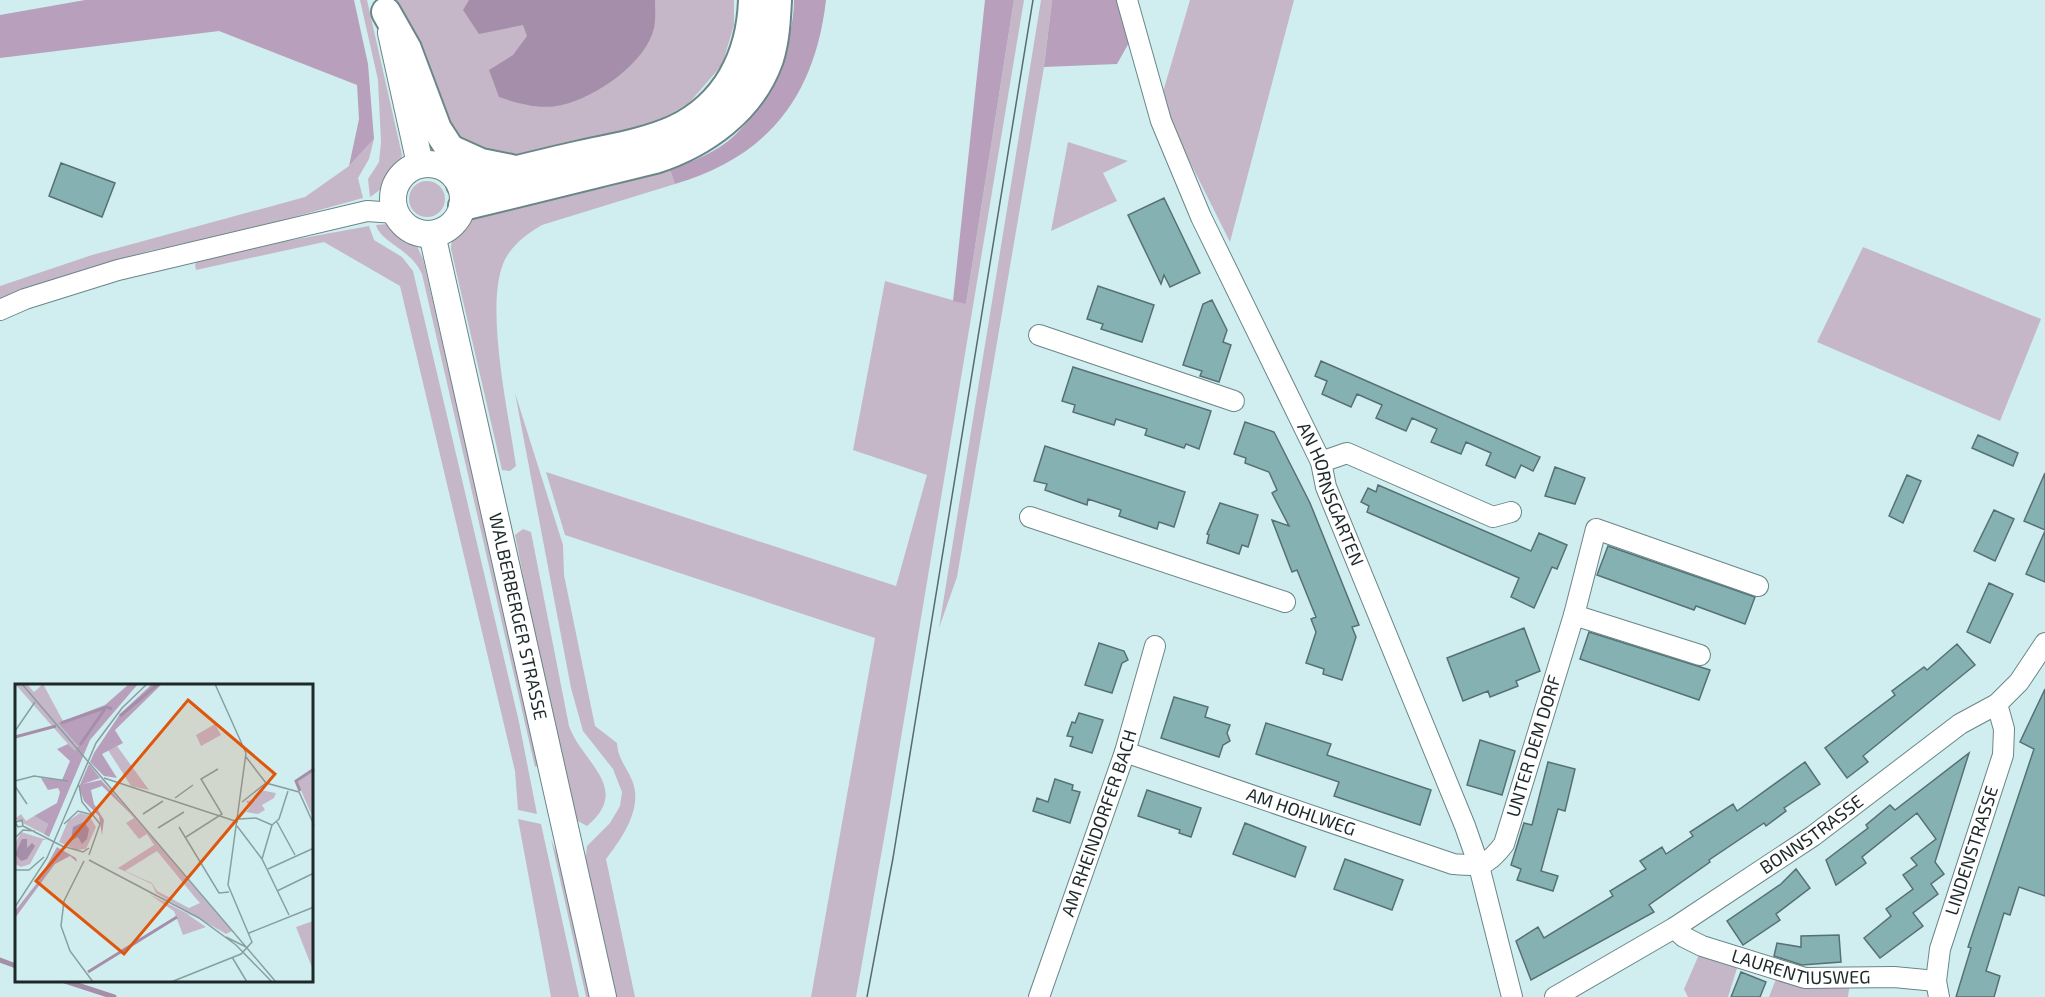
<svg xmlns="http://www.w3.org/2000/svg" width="2045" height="997" font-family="'Exo 2',sans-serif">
<rect width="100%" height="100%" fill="#d0eef0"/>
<!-- green -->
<path fill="#c5b7c8" d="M360 0H367L402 155C398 170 384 189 370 197L368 179 379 162 381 142 378 80Z
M397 0H734V25L722 65 689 103 653 124 515 156 490 157 461 146 403 28Z
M1014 0H1024L888 816 856 997H811L875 638 565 535 546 472 896 586 927 475 853 450 885 281 966 304Z
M1041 0H1052L1044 67 957 577 939 628Z
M1190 0H1294L1230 242 1160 102Z
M374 139 369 159 358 178 363 198 243 231 149 251 68 275 0 301V286L92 255 305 197 349 166Z
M1068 142 1128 161 1103 173 1117 201 1051 231Z
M670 170 675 184 542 225C527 234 510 246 503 264 485 310 509 415 516 466L510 471 502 470 451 249 452 235 467 213 609 187Z
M409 199a18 18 0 1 1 36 0a18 18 0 1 1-36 0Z
M388 224 415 242 423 259 538 756 537 766 535 767 422 274C410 248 381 243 376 225Z
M369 226 374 240 402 257 413 271 519 722 537 814 518 810 515 771 400 286 324 242 196 270 195 265 200 257Z
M1863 247 2041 319 2000 421 1817 342Z
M515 393 563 545 564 575 595 726 617 743C618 758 625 765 631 778 645 806 622 838 606 859L635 997H614L585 865 587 846 610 823 620 806 622 792 613 769 583 731 571 688Z
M523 529 531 532 569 726C583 764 632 788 587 826L576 820 554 732 515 535Z
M518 819 541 824 579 997H551Z
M551 839 561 865 591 997H586Z
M1701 950 1719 962 1738 965 1728 997H1688L1684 989Z
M1776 979 1850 983 1848 997H1769Z"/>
<!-- forest -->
<path fill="#b8a0bc" d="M85 0H354L368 64 374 139 349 166 359 119 357 85 219 31 0 58V15Z
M794 0H826C815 96 768 157 675 184L670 170C691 162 717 152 734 136 767 105 794 45 794 0Z
M985 0H1014L966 304 953 301Z
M1052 0H1120L1130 41 1117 64 1044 67Z"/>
<!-- water -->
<path fill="#a58ea9" d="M469 0H655C655 9 656 19 654 28 646 63 596 97 562 105 541 110 519 104 499 97L489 70 513 55 527 36 523 25 479 34 463 10Z"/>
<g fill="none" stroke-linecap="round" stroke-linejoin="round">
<!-- stream -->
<path stroke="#a58ea9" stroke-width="5" d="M0 960 16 966
M62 980 114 997"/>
</g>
<!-- building -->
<path fill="#86b1b3" stroke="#567173" stroke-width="1.5" d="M61 163 115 183 102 217 49 196Z
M1164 198 1200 273 1170 287 1164 275 1161 284 1128 215Z
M1098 286 1154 305 1142 342 1101 329 1103 324 1087 319Z
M1212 300 1227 330 1223 342 1231 345 1219 382 1200 376 1202 371 1183 365 1203 304Z
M1321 361 1540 457 1533 471 1521 465 1515 478 1486 465 1491 453 1466 442 1461 454 1431 442 1437 429 1412 418 1406 431 1376 418 1382 405 1357 394 1351 407 1322 394 1327 381 1315 376Z
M1073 367 1211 411 1199 449 1186 444 1184 448 1145 435 1147 429 1116 419 1114 425 1073 412 1075 405 1062 401Z
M1245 422 1274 432 1310 503 1359 625 1352 627 1356 637 1342 680 1323 674 1324 669 1306 663 1316 632 1311 619 1316 617 1297 570 1292 572 1272 520 1289 526 1272 493 1277 490 1269 472 1245 463 1246 458 1234 454Z
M1978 435 2018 453 2013 466 1972 448Z
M1045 446 1185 492 1174 527 1159 522 1157 529 1119 516 1121 510 1088 499 1087 505 1045 490 1047 484 1034 481Z
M1555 467 1585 478 1575 504 1545 496Z
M2045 473V530L2024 521Z
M1907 475 1921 481 1903 523 1889 516Z
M1378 485 1531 551 1539 533 1567 545 1557 569 1552 567 1534 608 1511 597 1519 578 1367 512 1369 506 1361 502 1368 488 1376 492Z
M1220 503 1258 515 1248 547 1242 545 1239 554 1207 543 1209 535 1207 534Z
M1994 510 2014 519 1995 561 1974 551Z
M2045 531V582L2026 574Z
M1608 546 1755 597 1745 624 1696 606 1694 610 1597 575Z
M1989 583 2013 594 1990 643 1967 632Z
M1524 628 1540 671 1516 681 1518 686 1490 697 1488 691 1463 701 1447 658Z
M1589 632 1710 670 1699 700 1580 659Z
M1099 643 1124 651 1128 660 1122 663 1112 693 1085 685Z
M1957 644 1975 665 1863 756 1868 762 1847 778 1825 748 1895 695 1892 691 1924 667 1927 670Z
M2045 689V896L2019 887 2010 915 2004 913 1986 971 2000 976 1994 997H1956L1971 948 1968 947 2034 749 2020 742Z
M1174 697 1208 707 1205 717 1230 725 1227 733 1230 741 1223 745 1219 757 1161 738Z
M1079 713 1103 720 1092 753 1070 746 1073 737 1067 736 1072 722 1075 723Z
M1266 723 1331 744 1327 755 1431 790 1420 825 1334 796 1339 782 1256 754Z
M1480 740 1515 751 1502 795 1467 785Z
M1969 753 1935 862 1944 874 1931 884 1938 894 1913 913 1923 926 1880 958 1864 938 1891 916 1886 909 1913 889 1903 875 1917 865 1911 858 1936 839 1917 813 1862 857 1866 863 1836 885 1826 860 1868 828 1866 825 1890 805 1895 810Z
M1548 762 1575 769 1565 811 1558 809 1541 871 1558 876 1553 891 1517 880 1521 869 1511 865 1524 823 1532 825Z
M1805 762 1820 784 1784 808 1786 811 1766 826 1764 823 1709 860 1710 862 1649 905 1654 912 1531 980 1516 941 1538 927 1544 938 1613 896 1610 891 1646 869 1640 861 1662 847 1666 854 1693 836 1690 832 1733 804 1737 811Z
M1055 779 1073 785 1072 790 1080 792 1070 823 1033 811 1037 798 1048 802Z
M1147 790 1201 808 1191 837 1179 833 1180 830 1138 816Z
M1245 823 1306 847 1295 877 1233 854Z
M1345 859 1403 880 1392 910 1334 889Z
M1796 869 1810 888 1776 914 1780 920 1743 945 1727 921 1781 884Z
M1839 935 1841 962 1802 965 1774 956 1777 943 1801 947V936Z
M1741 972 1766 982 1760 997H1731Z"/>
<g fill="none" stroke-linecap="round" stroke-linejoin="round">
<!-- minor casing -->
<g stroke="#6a8687" stroke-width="22">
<g id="minor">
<path id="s1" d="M1127 0 1161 121 1201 217 1321 462 1326 487 1465 826 1479 866 1512 997"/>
<path d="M0 310 25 299 118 270 367 211 396 213"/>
<path d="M1039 335 1234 401"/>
<path d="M1321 462 1347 453 1493 517 1511 512"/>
<path d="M1030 517 1285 602"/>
<path d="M1574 615 1700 655"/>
<path id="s2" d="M1125 752 1453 864C1480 866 1487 867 1504 844L1574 615 1596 529 1758 586"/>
<path id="s3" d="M1674 928 1684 937 1702 946 1805 978 1894 977 1936 981"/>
<path id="s4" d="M1039 997 1125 752 1155 646"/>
<path id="s5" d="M1555 997 1674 928 1813 836 1960 724 1997 704 2019 682 2045 643"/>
<path id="s6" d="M1939 997 1936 981 1940 949 2003 755 2004 729 1997 704"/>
</g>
</g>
<!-- major casing -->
<g stroke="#6a8687" stroke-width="28">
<g id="major">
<path d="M391 33 420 164"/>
<circle cx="428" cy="199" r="35"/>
<path id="s7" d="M432 234 603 997"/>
</g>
</g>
<!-- highway casing -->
<g stroke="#6a8687" stroke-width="32">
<path id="highway" d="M386 12 407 49 437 129 450 149 481 163 511 169
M461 184C501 174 541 164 581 155 612 148 645 143 674 130 727 105 751 56 753 0
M463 206 655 159C704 143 751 110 769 59 775 40 776 20 777 0"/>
</g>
<!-- minor -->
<use href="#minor" stroke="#fff" stroke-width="20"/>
<!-- major -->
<use href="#major" stroke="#fff" stroke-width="26"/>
<!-- highway -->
<use href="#highway" stroke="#fff" stroke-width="28"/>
<!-- tram -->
<path stroke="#586a6b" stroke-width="1.5" d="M867 997 893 858 1033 0"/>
</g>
<g text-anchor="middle" stroke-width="4.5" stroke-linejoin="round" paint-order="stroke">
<!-- street labels -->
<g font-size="18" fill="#1d2829" stroke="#ddfcfd">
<text dy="6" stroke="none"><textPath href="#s1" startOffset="536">AN HORNSGARTEN</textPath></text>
<text dy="6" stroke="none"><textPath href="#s7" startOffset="392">WALBERBERGER STRASSE</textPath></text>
<text dy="6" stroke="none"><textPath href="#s2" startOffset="508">UNTER DEM DORF</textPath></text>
<text dy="6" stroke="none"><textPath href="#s2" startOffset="186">AM HOHLWEG</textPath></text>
<text dy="6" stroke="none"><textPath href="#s4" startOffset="184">AM RHEINDORFER BACH</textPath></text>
<text dy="6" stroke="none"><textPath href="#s5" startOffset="304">BONNSTRASSE</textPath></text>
<text dy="6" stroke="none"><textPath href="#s6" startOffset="152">LINDENSTRASSE</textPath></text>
<text dy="6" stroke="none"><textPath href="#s3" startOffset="136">LAURENTIUSWEG</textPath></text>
</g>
</g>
<!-- overview -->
<g transform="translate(15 684)">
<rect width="298" height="298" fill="#d0eef0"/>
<path d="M0 0H12L19 8 28 0 48 37 44 40 63 62 60 68ZM200 40 206 51 186 62 181 51ZM102 62 134 106 116 102 93 66ZM74 80 88 96 217 247 211 250 141 209 137 200 94 180 103 184 139 161 132 150 124 155 111 139 119 134ZM142 167 178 211 185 219 174 224 142 207 137 199 110 187ZM298 86V134L282 97ZM245 106 261 109 259 114 247 121 250 126 243 130 231 128 235 123 231 117 241 116 239 112ZM65 129 74 131 81 143 71 165 62 166 44 158 53 137ZM6 130 11 137 19 132 33 140 29 150 0 135ZM6 148 32 156H28L15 180 6 183 0 180V160ZM134 210 179 233 172 230 191 243 168 251 159 227ZM298 237 299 238 298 286 281 243Z" fill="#c5b7c8" fill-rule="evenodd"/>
<path d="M114 0H123L75 56 34 153 29 150 33 140 19 132 42 119 45 108 43 104 33 106 26 94 47 96 55 77 42 65 53 60 60 67 63 62 43 39 90 21ZM137 0H147L100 46 108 59 87 70 102 94 89 92 75 78 79 69 105 30ZM74 80 85 94 68 100 86 96 120 134 87 102 76 106 79 120 89 136 87 151 84 132 69 117 64 103ZM42 163 61 174 62 178 55 172 40 180 0 234V227L22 199Z" fill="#b8a0bc"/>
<path d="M69 138 74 145 72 155 67 160 63 153 56 157 58 143ZM7 155H12V164L17 159 20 162 12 175 6 177 0 170Z" fill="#a58ea9"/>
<path fill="none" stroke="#a58ea9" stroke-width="3" d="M105 32 143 0M46 39 92 23 97 25M0 53 41 42M65 61 90 25M285 107 281 97 299 85M73 288 162 233"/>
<path fill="none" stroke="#889fa0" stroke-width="1.5" d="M7 0 261 298M0 47 20 18M231 73 251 99 284 108 299 141M89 94 223 138M0 97 19 92 53 97M64 101 67 118 85 140 74 171M0 102 12 120M160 114 178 101M227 118 251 99M128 130 148 117M224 135 241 134 257 141M0 138 3 143 8 142 7 136 1 138M262 138 280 171M49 140 63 127 78 131M257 141 264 135 273 107M8 142 51 164M222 142 247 175 274 231M164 143 204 209 214 208M143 144 169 128M171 153 207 130 186 95 203 85M0 154 8 146 20 147M51 163 68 168 74 164M247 175 257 141M74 176 184 234 221 261 257 298M69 177 49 217 46 242 55 267 78 298M253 185 299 164M0 186H14L29 173M0 193V212M262 207 299 189M0 223 32 174 81 59 107 24 132 0M234 249 299 223M211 253 233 264M217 273 232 298M156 298 226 270 237 258 213 201 231 69 200 0"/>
<path fill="#de570d" fill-opacity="0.15" stroke="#de570d" stroke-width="3" d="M173 16 260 90 109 270 21 197Z"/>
<rect width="298" height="298" fill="none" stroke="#1d2829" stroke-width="3"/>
</g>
</svg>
